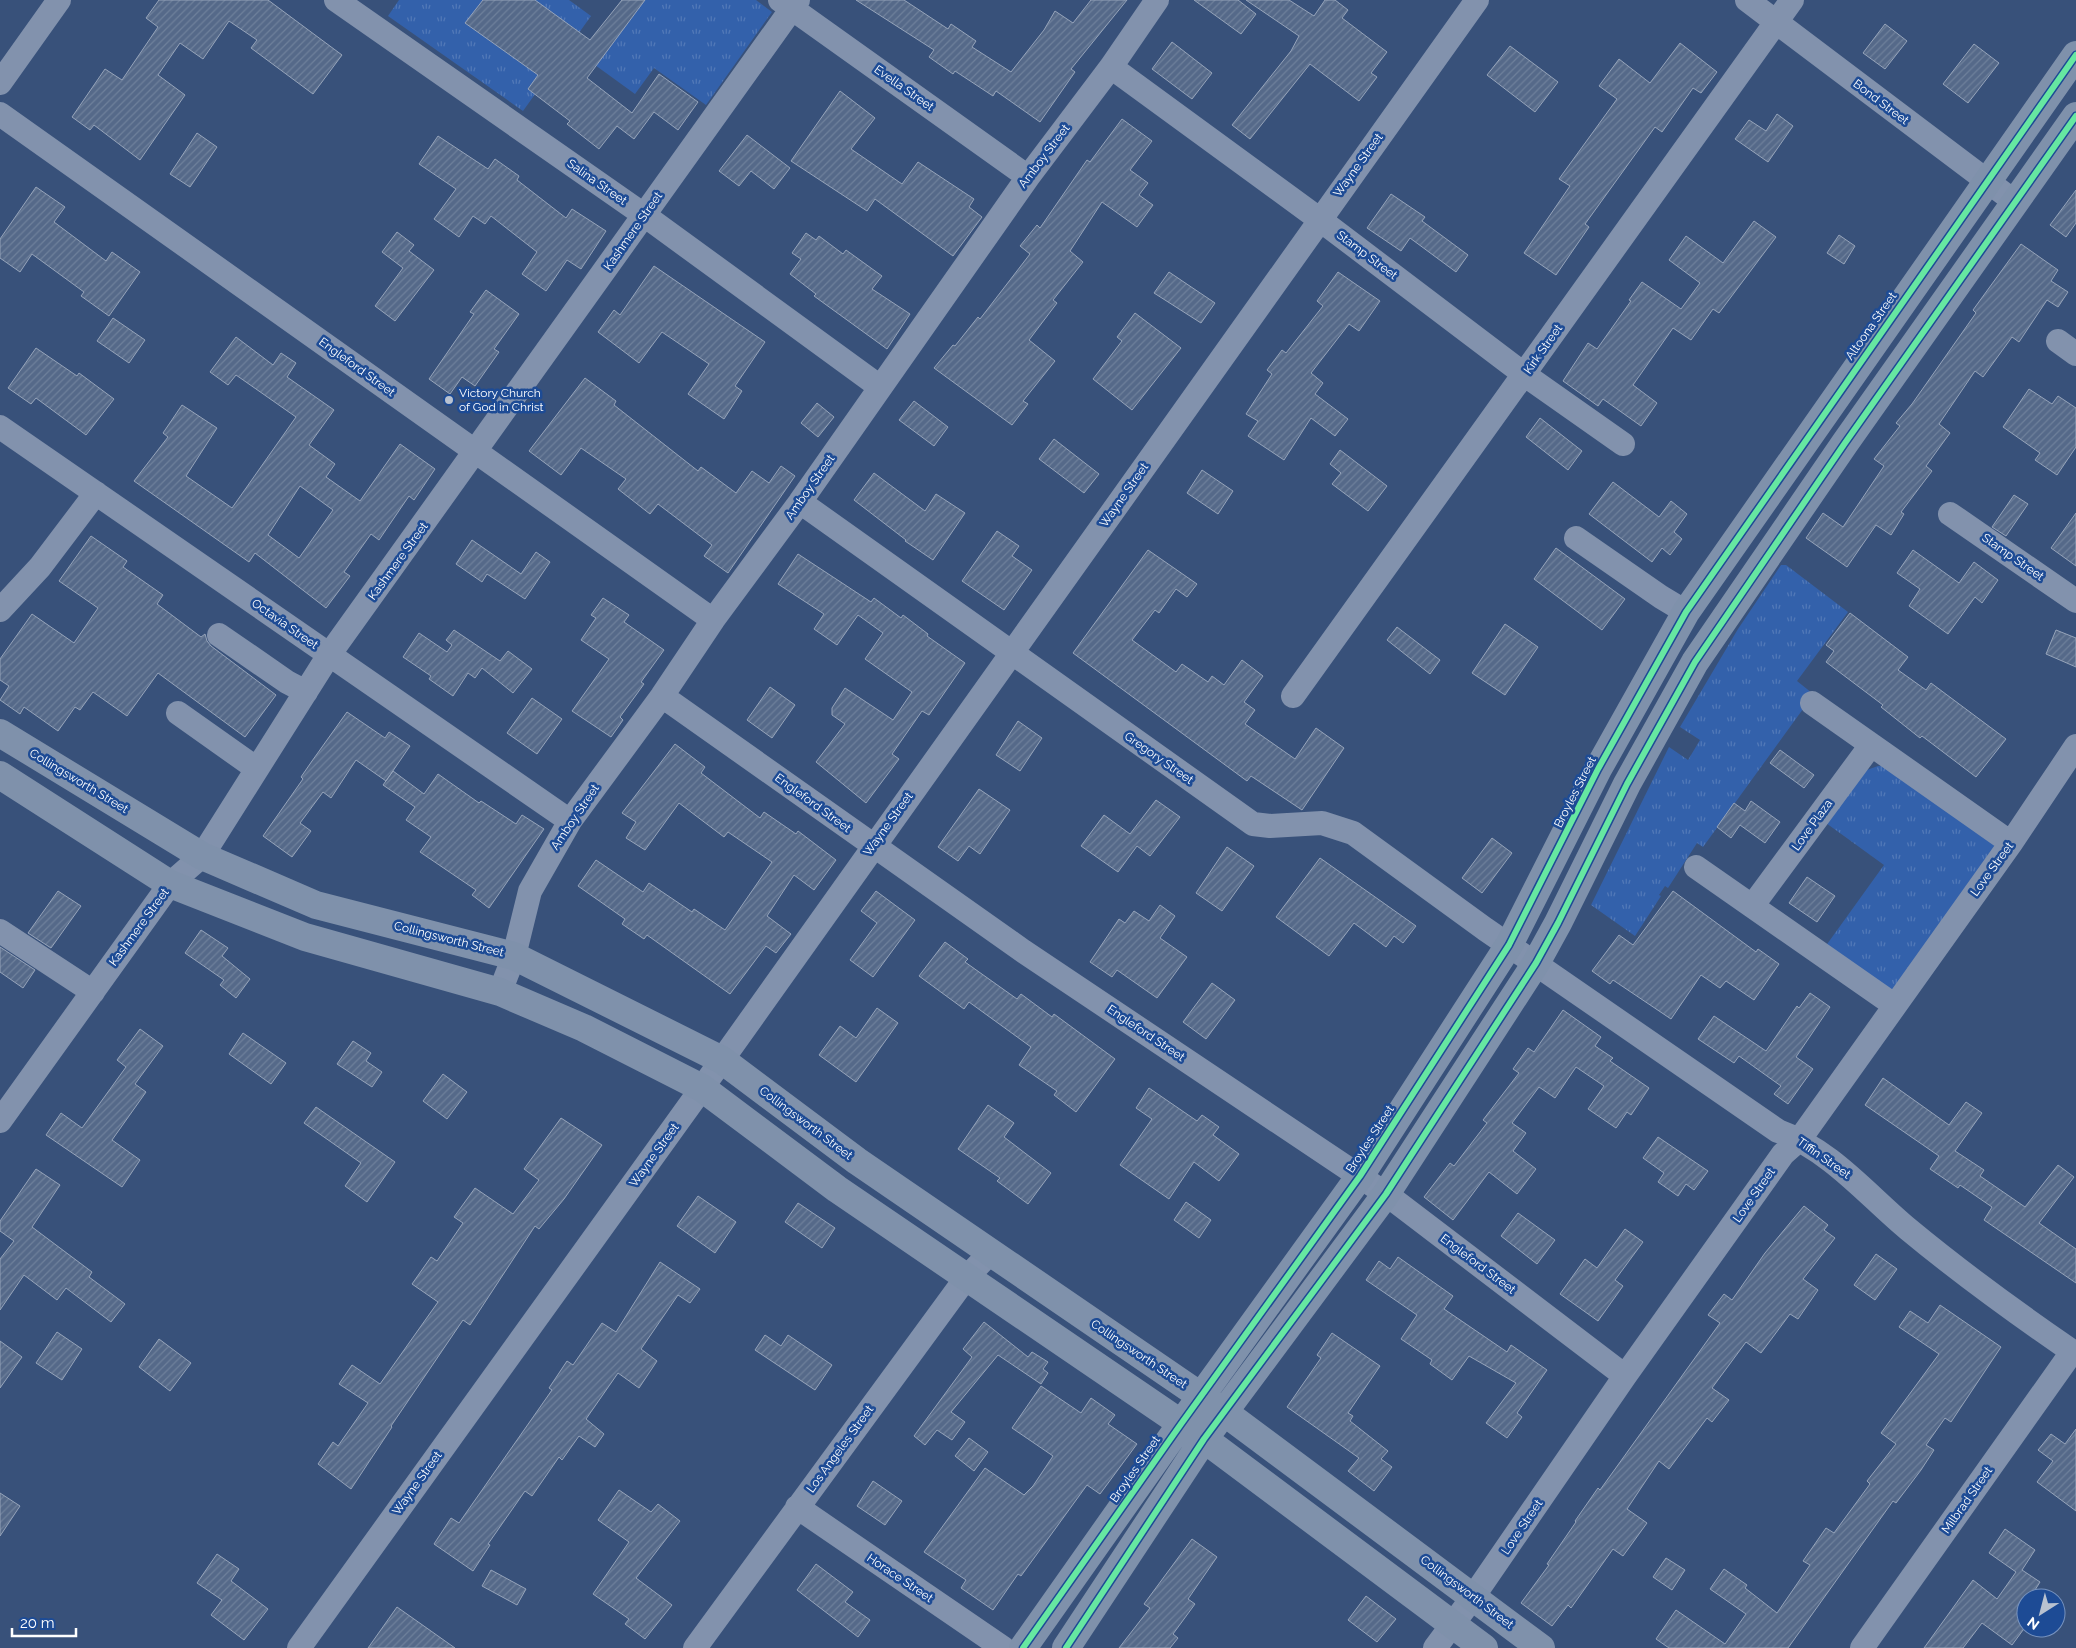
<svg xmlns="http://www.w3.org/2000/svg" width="2076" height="1648" font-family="Raleway,sans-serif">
<defs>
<pattern id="grass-tufts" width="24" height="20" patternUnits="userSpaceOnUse" patternTransform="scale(1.25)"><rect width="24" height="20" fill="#3361ab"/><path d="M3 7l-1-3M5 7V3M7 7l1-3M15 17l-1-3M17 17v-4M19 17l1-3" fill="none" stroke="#5279b8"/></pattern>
<pattern id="building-hatch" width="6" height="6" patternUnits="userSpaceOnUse" patternTransform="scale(1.25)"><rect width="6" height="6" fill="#556989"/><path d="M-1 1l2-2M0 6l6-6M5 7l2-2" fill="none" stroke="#6e809b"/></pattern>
</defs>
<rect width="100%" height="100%" fill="#38517a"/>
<!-- grass -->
<path fill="url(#grass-tufts)" d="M399 0H569L591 16 523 111 388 16Z
M641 0H756L772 12 706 105 654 68 635 94 595 65Z
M1781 565H1786L1848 612 1797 681 1812 693 1801 708 1803 709 1703 847 1697 843 1668 888 1665 886 1659 895 1661 896 1635 936 1591 905 1669 747 1688 760 1700 740 1680 727 1738 629Z
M1878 766H1886L1992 839 1995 847 1894 990 1884 989 1825 947 1884 865 1826 823 1864 771Z"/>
<!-- building -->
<path fill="url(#building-hatch)" stroke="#96a4ba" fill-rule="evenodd" d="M159 0H268L342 55 313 94 251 48 257 40 229 21 203 59 180 43 158 75 185 95 140 160 94 125 90 130 72 117 105 69 122 80 158 27 146 18Z
M483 0H535L590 40 622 0H645L587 78 632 113 659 74 698 102 678 130 654 112 634 139 617 126 599 149 567 124 570 121 528 89 538 75 465 23Z
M856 0H904L948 29 951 24 976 41 972 47 1011 72 1044 30 1055 11 1073 23 1091 0H1127L1071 69 1075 72 1040 122 996 91 993 96 955 71 953 74 929 57 934 50Z
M1194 0H1238L1256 14 1241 34Z
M1246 0H1289L1314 16 1325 0H1335L1348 10 1342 18 1387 52 1371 73 1377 77 1359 101 1310 64 1250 139 1232 125 1291 51 1299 36Z
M1885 24 1907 41 1885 69 1863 53Z
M1172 42 1212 73 1192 99 1152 69Z
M1680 43 1717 72 1701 93 1693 88 1662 132 1655 127 1585 224 1589 227 1556 275 1524 253 1570 186 1559 179 1617 99 1599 86 1619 59 1650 83Z
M1974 44 1999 63 1968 103 1943 84Z
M1510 46 1558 82 1535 112 1487 75Z
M840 91 875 118 851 149 902 184 918 162 974 199 969 207 982 217 953 256 875 199 867 211 791 161Z
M1777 114 1793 126 1768 162 1735 139 1749 120 1766 131Z
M1122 119 1152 141 1130 170 1148 183 1139 195 1153 205 1137 227 1102 202 1070 251 1083 262 1053 300 1057 303 1029 340 1055 361 1023 401 1028 404 1012 425 934 368 953 345 955 346 978 317 980 319 1030 254 1020 246 1037 225 1040 228 1087 160 1090 162Z
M197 133 217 147 190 187 170 174Z
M747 135 790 168 774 189 751 171 739 186 719 171Z
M438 136 488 169 495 159 519 176 517 180 566 218 572 209 606 231 581 269 567 260 546 291 522 274 537 252 491 216 485 224 473 216 459 237 434 219 456 189 419 164Z
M36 187 65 207 54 222 106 261 112 252 140 272 109 316 81 296 84 292 32 254 20 272 0 258V239Z
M2076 190V223L2066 237 2050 225Z
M1391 194 1425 217 1422 221 1468 255 1456 272 1410 238 1401 251 1367 228Z
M1754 221 1776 237 1719 313 1713 309 1691 340 1673 328 1633 385 1657 403 1641 426 1603 399 1598 406 1563 381 1588 343 1597 349 1631 301 1629 300 1642 282 1681 309 1700 283 1669 260 1686 236 1723 263Z
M397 232 414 245 409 251 434 270 395 321 375 306 403 268 382 252Z
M806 233 816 240 819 236 843 254 846 250 882 276 872 289 910 314 887 349 814 296 816 294 790 274 801 259 792 253Z
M1839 235 1855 246 1844 264 1827 253Z
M2021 244 2058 270 2051 281 2068 292 2058 307 2047 300 2019 342 2012 337 1983 377 1975 371 1939 424 1950 433 1926 466 1932 471 1901 512 1904 514 1891 535 1876 525 1847 567 1806 538 1823 513 1843 527 1884 466 1874 459 1900 426 1896 423 1912 404 1976 313 1973 310Z
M654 266 765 342 735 386 742 391 724 419 688 394 709 364 662 332 639 363 598 332 614 310 620 315Z
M1169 272 1215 303 1201 323 1154 293Z
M1338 272 1380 301 1359 331 1349 324 1311 373 1323 383 1315 394 1348 419 1335 436 1311 418 1284 460 1248 436 1258 421 1246 414 1272 374 1267 370 1282 350 1286 353 1323 306 1317 301Z
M486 290 519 314 494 349 499 352 475 386 462 377 450 394 429 379 474 314 470 312Z
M1135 313 1181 348 1132 410 1093 379 1122 341 1117 337Z
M113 318 145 340 129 363 97 341Z
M236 337 273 365 281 353 296 363 287 377 334 410 309 445 335 464 326 477 360 501 400 444 435 469 414 500 409 496 379 540 371 534 344 572 350 576 326 608 255 553 249 562 134 481 168 437 163 433 182 405 217 428 186 476 232 508 296 417 236 375 228 385 210 372ZM300 486 333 510 299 558 268 535Z
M36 348 77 376 79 373 114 399 86 435 36 398 31 404 8 388Z
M585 378 616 401 614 405 698 471 701 467 736 493 752 471 769 483 781 466 795 476 728 573 704 556 712 545 658 504 650 514 618 489 626 479 581 448 561 475 529 451Z
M2029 389 2052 404 2058 396 2076 408V447L2057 475 2035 460 2040 453 2003 427Z
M914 401 948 427 934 446 899 420Z
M817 403 834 417 818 437 801 423Z
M1540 418 1582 451 1568 470 1526 437Z
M1054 439 1099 474 1084 493 1039 459Z
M1340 450 1387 486 1368 511 1332 484 1341 473 1330 464Z
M1202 470 1233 491 1218 514 1187 493Z
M874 473 925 511 936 494 965 513 933 560 905 541 906 540 854 500Z
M1613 482 1659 517 1671 501 1687 514 1674 532 1682 539 1670 555 1662 548 1652 562 1589 514Z
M2014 495 2028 504 2006 536 1992 527Z
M2076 513V566L2051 548Z
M997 531 1019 546 1012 556 1032 570 1004 610 962 581Z
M91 536 127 561 123 567 163 595 157 604 201 637 205 634 207 641 211 646 276 695 245 737 158 673 127 716 93 692 80 710 75 707 58 731 24 707 20 714 0 700 9 686 0 680V659L32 614 74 643 98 608 59 581Z
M472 540 521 574 536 552 550 562 525 599 487 574 482 582 456 564Z
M1556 548 1625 599 1602 630 1534 579Z
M1148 550 1197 584 1187 597 1176 589 1159 613 1155 610 1132 640 1176 672 1182 664 1208 682 1212 676 1224 685 1242 660 1263 676 1244 702 1255 710 1245 724 1295 759 1316 728 1344 748 1302 810 1251 776 1247 781 1073 653Z
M1913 550 1959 583 1974 562 1998 580 1982 603 1975 597 1948 634 1909 606 1920 589 1897 573Z
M798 554 871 602 874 598 901 618 903 615 928 634 927 636 965 663 929 715 922 711 892 754 899 759 866 803 816 762 845 724 832 715V708L845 688 893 720 912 692 865 659 883 633 858 615 837 645 814 629 824 614 778 584Z
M603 598 629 615 624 622 664 650 641 682 644 684 620 717 623 720 611 737 572 711 609 659 581 640 596 618 591 615Z
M1850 613 1908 657 1898 670 1926 690 1931 683 2006 739 1976 777 1922 736 1920 738 1881 707 1883 705 1826 662 1834 651 1826 645Z
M1505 624 1538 647 1505 695 1472 673Z
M1397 627 1440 660 1430 674 1387 640Z
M454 630 500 661 508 651 532 669 513 693 482 668 475 678 468 673 453 696 429 679 431 676 403 657 419 633 447 652 452 645 446 640Z
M2056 630 2076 638V667L2046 654Z
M770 687 795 705 772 738 747 720Z
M532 698 562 719 537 754 507 733Z
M347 712 385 738 389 732 410 746 386 781 356 760 331 798 323 792 300 823 311 831 292 857 263 836 303 779 301 777 312 761Z
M1018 721 1042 738 1020 771 996 755Z
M675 744 705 767 701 773 760 818 764 812 796 834 798 831 836 860 814 890 794 875 767 916 791 934 776 953 766 946 730 994 647 935 644 939 622 924 625 919 578 886 596 860 643 892 649 883 692 912 694 909 725 930 745 901 772 862 728 832 724 837 679 803 645 850 626 838 636 822 622 813Z
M1780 750 1814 775 1804 788 1770 763Z
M393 771 424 794 438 774 479 803 481 801 516 824 522 815 544 829 489 908 472 895 476 890 420 852 431 837 406 820 415 807 383 785Z
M979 789 1010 810 980 854 969 846 958 861 938 847Z
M1156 800 1180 817 1150 856 1137 846 1118 872 1081 846 1104 815 1130 834Z
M1751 801 1780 822 1765 843 1740 825 1731 838 1717 827 1734 803 1745 811Z
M1492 838 1512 853 1482 893 1462 878Z
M1227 847 1254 866 1222 911 1196 893Z
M1320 858 1416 926 1403 943 1394 936 1386 947 1354 923 1329 956 1276 917Z
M1807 877 1835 896 1817 922 1789 903Z
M58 891 81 906 51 948 28 933Z
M876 891 915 920 873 977 850 960 877 923 861 911Z
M1673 891 1756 952 1758 949 1779 964 1754 1000 1726 981 1720 988 1701 975 1671 1019 1613 980 1610 984 1592 971 1619 935 1633 945Z
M1160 905 1175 916 1160 938 1187 957 1157 998 1117 970 1112 977 1090 962 1119 919 1125 923 1134 911 1149 921Z
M201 930 228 948 222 956 250 979 236 998 220 985 224 980 185 953Z
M945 942 968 959 965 962 1017 999 1021 994 1052 1017 1054 1014 1115 1059 1076 1112 1054 1095 1057 1091 1019 1065 1031 1047 969 1002 964 1009 919 976Z
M0 947 35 970 23 988 0 972Z
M1212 983 1235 1000 1206 1039 1183 1022Z
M1810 993 1830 1007 1796 1057 1813 1069 1788 1104 1774 1094 1781 1086 1739 1056 1734 1063 1698 1039 1714 1016 1766 1051 1797 1006 1799 1008Z
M877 1008 898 1023 856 1082 819 1055 840 1026 856 1038Z
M1563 1010 1601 1037 1595 1046 1613 1058 1610 1061 1649 1088 1631 1115 1627 1112 1616 1128 1588 1109 1604 1086 1576 1067 1555 1098 1539 1087 1512 1123 1526 1133 1513 1151 1536 1169 1517 1194 1489 1172 1453 1220 1424 1197 1450 1163 1454 1166 1487 1123 1483 1120 1519 1073 1513 1069 1528 1048 1534 1052Z
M140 1029 163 1046 135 1084 146 1092 112 1140 140 1160 122 1187 46 1135 61 1113 82 1128 126 1067 117 1060Z
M243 1033 286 1063 271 1084 229 1054Z
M353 1041 371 1053 366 1061 382 1072 372 1087 337 1064Z
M443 1074 467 1092 447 1119 423 1101Z
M1883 1078 1949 1125 1966 1102 1982 1113 1955 1151 1984 1170 1980 1176 2025 1207 2058 1165 2074 1177 2039 1223 2076 1249V1283L1984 1220 1992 1207 1960 1185 1958 1188 1930 1169 1939 1156 1865 1105Z
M1149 1088 1197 1121 1202 1115 1219 1127 1213 1135 1239 1154 1219 1181 1194 1162 1169 1199 1120 1165 1152 1119 1136 1108Z
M988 1105 1014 1123 1004 1137 1051 1173 1028 1204 997 1181 1000 1178 958 1149Z
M316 1107 395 1162 367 1202 345 1186 361 1163 304 1123Z
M561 1118 602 1145 564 1199 539 1229 535 1226 470 1325 463 1320 391 1426 392 1427 351 1489 318 1464 333 1442 338 1446 368 1403 339 1384 352 1365 380 1384 438 1302 412 1284 431 1257 437 1261 463 1223 454 1217 475 1188 513 1214 539 1180 524 1169Z
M1658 1137 1708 1171 1694 1190 1686 1184 1678 1196 1658 1182 1664 1173 1643 1158Z
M36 1169 60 1185 32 1227 92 1272 89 1277 125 1304 111 1322 66 1288 57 1300 24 1275 0 1310V1259L14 1241 0 1231V1221Z
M698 1196 736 1222 715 1253 677 1226Z
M1186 1202 1211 1220 1199 1238 1174 1220Z
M798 1203 835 1228 822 1248 785 1222Z
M1804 1206 1828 1225 1824 1230 1835 1238 1803 1279 1818 1290 1798 1319 1790 1314 1761 1353 1746 1342 1712 1388 1729 1400 1712 1422 1707 1418 1669 1469 1659 1461 1627 1509 1647 1523 1623 1556 1613 1549 1571 1608 1568 1605 1552 1626 1521 1603 1549 1565 1547 1564 1576 1522 1575 1521 1598 1488 1600 1490 1720 1323 1708 1315 1724 1294 1732 1300 1765 1253Z
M1518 1213 1555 1240 1537 1264 1501 1236Z
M1625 1229 1643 1242 1615 1280 1623 1286 1598 1321 1560 1294 1585 1259 1597 1268Z
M1876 1254 1897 1269 1875 1300 1854 1285Z
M1398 1257 1453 1296 1444 1309 1507 1352 1511 1345 1547 1370 1517 1413 1522 1417 1507 1438 1486 1423 1516 1383 1469 1356 1452 1380 1430 1364 1432 1360 1401 1339 1417 1315 1366 1280 1379 1261 1390 1269Z
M660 1262 700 1289 690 1303 678 1295 641 1349 657 1361 639 1388 618 1373 586 1419 604 1434 595 1447 579 1436 562 1460 559 1457 532 1496 525 1491 488 1544 490 1545 473 1571 434 1544 451 1518 459 1523 552 1390 549 1388 567 1361 573 1365 602 1323 616 1332Z
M1940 1305 2001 1347 1951 1422 1945 1418 1926 1445 1934 1450 1921 1470 1896 1503 1893 1501 1788 1648H1669L1656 1639 1676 1610 1725 1644 1746 1614 1710 1589 1724 1569 1747 1585 1745 1588 1777 1613 1810 1565 1803 1561 1826 1528 1834 1533 1870 1484 1867 1481 1896 1444 1881 1433 1939 1354 1899 1327 1910 1311 1928 1323Z
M984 1322 1028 1357 1032 1352 1048 1362 1043 1369 1048 1373 1041 1384 998 1355 951 1412 965 1422 952 1440 937 1430 925 1445 914 1436 972 1357 963 1349Z
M57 1332 82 1349 62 1380 36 1363Z
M1332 1333 1380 1366 1348 1413 1353 1416 1350 1421 1388 1451 1381 1459 1392 1467 1374 1491 1348 1471 1359 1458 1287 1407 1321 1358 1317 1355Z
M765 1335 781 1346 788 1335 832 1365 815 1390 755 1350Z
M159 1339 191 1363 170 1391 139 1367Z
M0 1341 22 1357 0 1388Z
M1041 1386 1081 1413 1091 1398 1115 1415 1108 1424 1137 1444 1100 1494 1087 1485 1021 1576 1018 1574 993 1610 961 1588 966 1580 924 1552 985 1468 1024 1495 1033 1486 1053 1456 1012 1428Z
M2076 1429V1511L2037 1482 2053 1461 2038 1450 2051 1434 2065 1444Z
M969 1438 988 1452 974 1471 955 1456Z
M873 1481 902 1501 885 1525 857 1506Z
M619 1490 651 1512 658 1504 680 1521 636 1578 672 1605 645 1639 625 1624 629 1619 593 1594 629 1542 598 1520Z
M0 1493 20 1506 0 1536Z
M2005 1529 2035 1550 2022 1570 2040 1582 2030 1598H2026V1603L2018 1614 2026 1620V1626L2012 1645 1982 1623 1963 1648H1924L1973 1580 1997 1599 2016 1572 1989 1553Z
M1192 1539 1217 1557 1188 1599 1195 1604 1173 1634 1178 1638 1170 1648H1119L1150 1608 1144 1604Z
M217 1554 239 1569 231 1581 268 1609 244 1640 211 1615 222 1600 197 1583Z
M1666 1558 1685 1570 1672 1590 1653 1577Z
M816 1564 853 1592 845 1602 870 1620 858 1637 797 1590Z
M491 1570 526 1589 517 1605 482 1586Z
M1366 1596 1396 1619 1377 1642 1348 1620Z
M397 1607 455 1648H368Z"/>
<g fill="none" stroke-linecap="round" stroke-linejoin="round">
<!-- minor -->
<path stroke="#8292ad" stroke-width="24" d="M336 0 644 215 880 387
M780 0 1028 177
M1747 0 2015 202
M1111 67 1319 219 1525 375 1623 444
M0 83 59 0
M0 114 713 620
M2058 341 2076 354
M0 427 570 821
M800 502 1253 824 1270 826 1322 823 1353 833 1485 929 1778 1131C1831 1150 1866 1194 1908 1229 1961 1273 2019 1315 2076 1354
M1950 514 2076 601
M1576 538 1661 597 1686 612
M0 610 40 567 96 493
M219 635 287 682 306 692
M662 696 1023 951 1386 1194 1625 1376
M1293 696 1792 0
M1812 703 2011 843
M178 713 257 769
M1696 867 1894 1005
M1753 905 1871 745
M0 931 93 992
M500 992 514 956 530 891 570 821 662 696 713 620 800 502 1028 177 1111 67 1157 0
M0 1121 170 884 202 856 329 655 798 0
M797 1507 1003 1648
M299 1648 702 1088 1477 0
M695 1648 966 1278 990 1253
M1435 1648 1473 1597 1625 1376 1783 1154 1800 1139 2011 843 2076 746
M1862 1648 2072 1352"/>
<!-- major -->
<path stroke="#7f91ab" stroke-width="28" d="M0 733 202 856 316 905 514 956 722 1060 857 1161 1224 1412 1541 1648
M0 775 170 884 305 937 500 992 584 1028 702 1088 837 1189 1204 1439 1484 1648
M1023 1648 1181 1424 1360 1176 1509 945 1598 769 1686 612 2076 55
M1066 1648 1204 1439 1386 1194 1536 963 1558 923 1627 784 1695 662 1845 443 2076 116"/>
<!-- cycleway casing -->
<g stroke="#1d4b95" stroke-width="9">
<path id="cycleway" d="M1023 1648 1181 1424 1360 1176 1509 945 1598 769 1686 612 2076 55
M1066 1648 1204 1439 1386 1194 1536 963 1558 923 1627 784 1695 662 1845 443 2076 116"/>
</g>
<!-- cycleway -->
<use href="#cycleway" stroke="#66e7a1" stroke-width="6"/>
</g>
<!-- markers -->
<circle fill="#b9c2d0" stroke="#1d4b95" stroke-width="2" cx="449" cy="400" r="5"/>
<g text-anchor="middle" stroke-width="5" stroke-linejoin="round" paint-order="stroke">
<!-- street labels -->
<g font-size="12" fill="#fff" stroke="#1d4b95">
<text transform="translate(904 88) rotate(35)" y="4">Evella Street</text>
<text transform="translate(1881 102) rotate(37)" y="4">Bond Street</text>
<text transform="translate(1044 156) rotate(-53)" y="4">Amboy Street</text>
<text transform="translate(1358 165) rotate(-54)" y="4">Wayne Street</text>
<text transform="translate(597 182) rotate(35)" y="4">Salina Street</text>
<text transform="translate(633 231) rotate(-55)" y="4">Kashmere Street</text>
<text transform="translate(1367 255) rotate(37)" y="4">Stamp Street</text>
<text transform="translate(1871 326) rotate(-55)" y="4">Altoona Street</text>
<text transform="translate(1543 349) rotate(-55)" y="4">Kirk Street</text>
<text transform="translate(357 367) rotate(36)" y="4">Engleford Street</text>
<text transform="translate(810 487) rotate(-55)" y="4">Amboy Street</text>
<text transform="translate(1124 495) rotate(-55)" y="4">Wayne Street</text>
<text transform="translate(2013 557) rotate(35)" y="4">Stamp Street</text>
<text transform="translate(398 561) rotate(-54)" y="4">Kashmere Street</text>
<text transform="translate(285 624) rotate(35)" y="4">Octavia Street</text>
<text transform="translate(1159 758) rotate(35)" y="4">Gregory Street</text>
<text transform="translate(79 781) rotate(31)" y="4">Collingsworth Street</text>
<text transform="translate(1575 792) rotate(-63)" y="4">Broyles Street</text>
<text transform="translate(813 803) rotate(36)" y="4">Engleford Street</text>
<text transform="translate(575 817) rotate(-56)" y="4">Amboy Street</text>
<text transform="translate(888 824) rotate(-54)" y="4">Wayne Street</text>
<text transform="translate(1812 825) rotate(-54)" y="4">Love Plaza</text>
<text transform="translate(1992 869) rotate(-54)" y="4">Love Street</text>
<text transform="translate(139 927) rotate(-54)" y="4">Kashmere Street</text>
<text transform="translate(449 939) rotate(14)" y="4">Collingsworth Street</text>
<text transform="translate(1146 1033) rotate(34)" y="4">Engleford Street</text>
<text transform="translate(806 1123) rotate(37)" y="4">Collingsworth Street</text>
<text transform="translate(1370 1139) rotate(-57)" y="4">Broyles Street</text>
<text transform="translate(654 1155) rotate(-54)" y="4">Wayne Street</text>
<text transform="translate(1824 1158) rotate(35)" y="4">Tiffin Street</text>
<text transform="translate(1754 1195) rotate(-55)" y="4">Love Street</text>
<text transform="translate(1478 1264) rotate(37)" y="4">Engleford Street</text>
<text transform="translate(1139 1354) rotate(34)" y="4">Collingsworth Street</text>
<text transform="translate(840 1449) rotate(-54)" y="4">Los Angeles Street</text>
<text transform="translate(1135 1469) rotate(-55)" y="4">Broyles Street</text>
<text transform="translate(417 1483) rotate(-54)" y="4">Wayne Street</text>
<text transform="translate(1967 1500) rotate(-55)" y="4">Milbrad Street</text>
<text transform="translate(1522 1527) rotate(-56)" y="4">Love Street</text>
<text transform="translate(900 1578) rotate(34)" y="4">Horace Street</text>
<text transform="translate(1467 1592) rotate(37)" y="4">Collingsworth Street</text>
</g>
<!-- poi labels -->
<g font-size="12" fill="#fff" stroke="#1d4b95" text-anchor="start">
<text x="459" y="397">Victory Church<tspan x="459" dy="14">of God in Christ</tspan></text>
</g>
</g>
<!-- north arrow -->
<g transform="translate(2041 1613) rotate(216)"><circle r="24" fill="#1d4b95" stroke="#7793bf"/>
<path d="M0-4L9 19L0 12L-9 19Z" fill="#b9c2d0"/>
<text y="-8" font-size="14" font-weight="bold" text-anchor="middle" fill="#ffffff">N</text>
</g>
<!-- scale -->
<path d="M12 1628v8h64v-8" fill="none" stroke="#ffffff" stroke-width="2.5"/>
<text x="20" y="1628" font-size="15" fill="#ffffff" stroke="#1d4b95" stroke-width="4" paint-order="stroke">20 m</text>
</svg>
